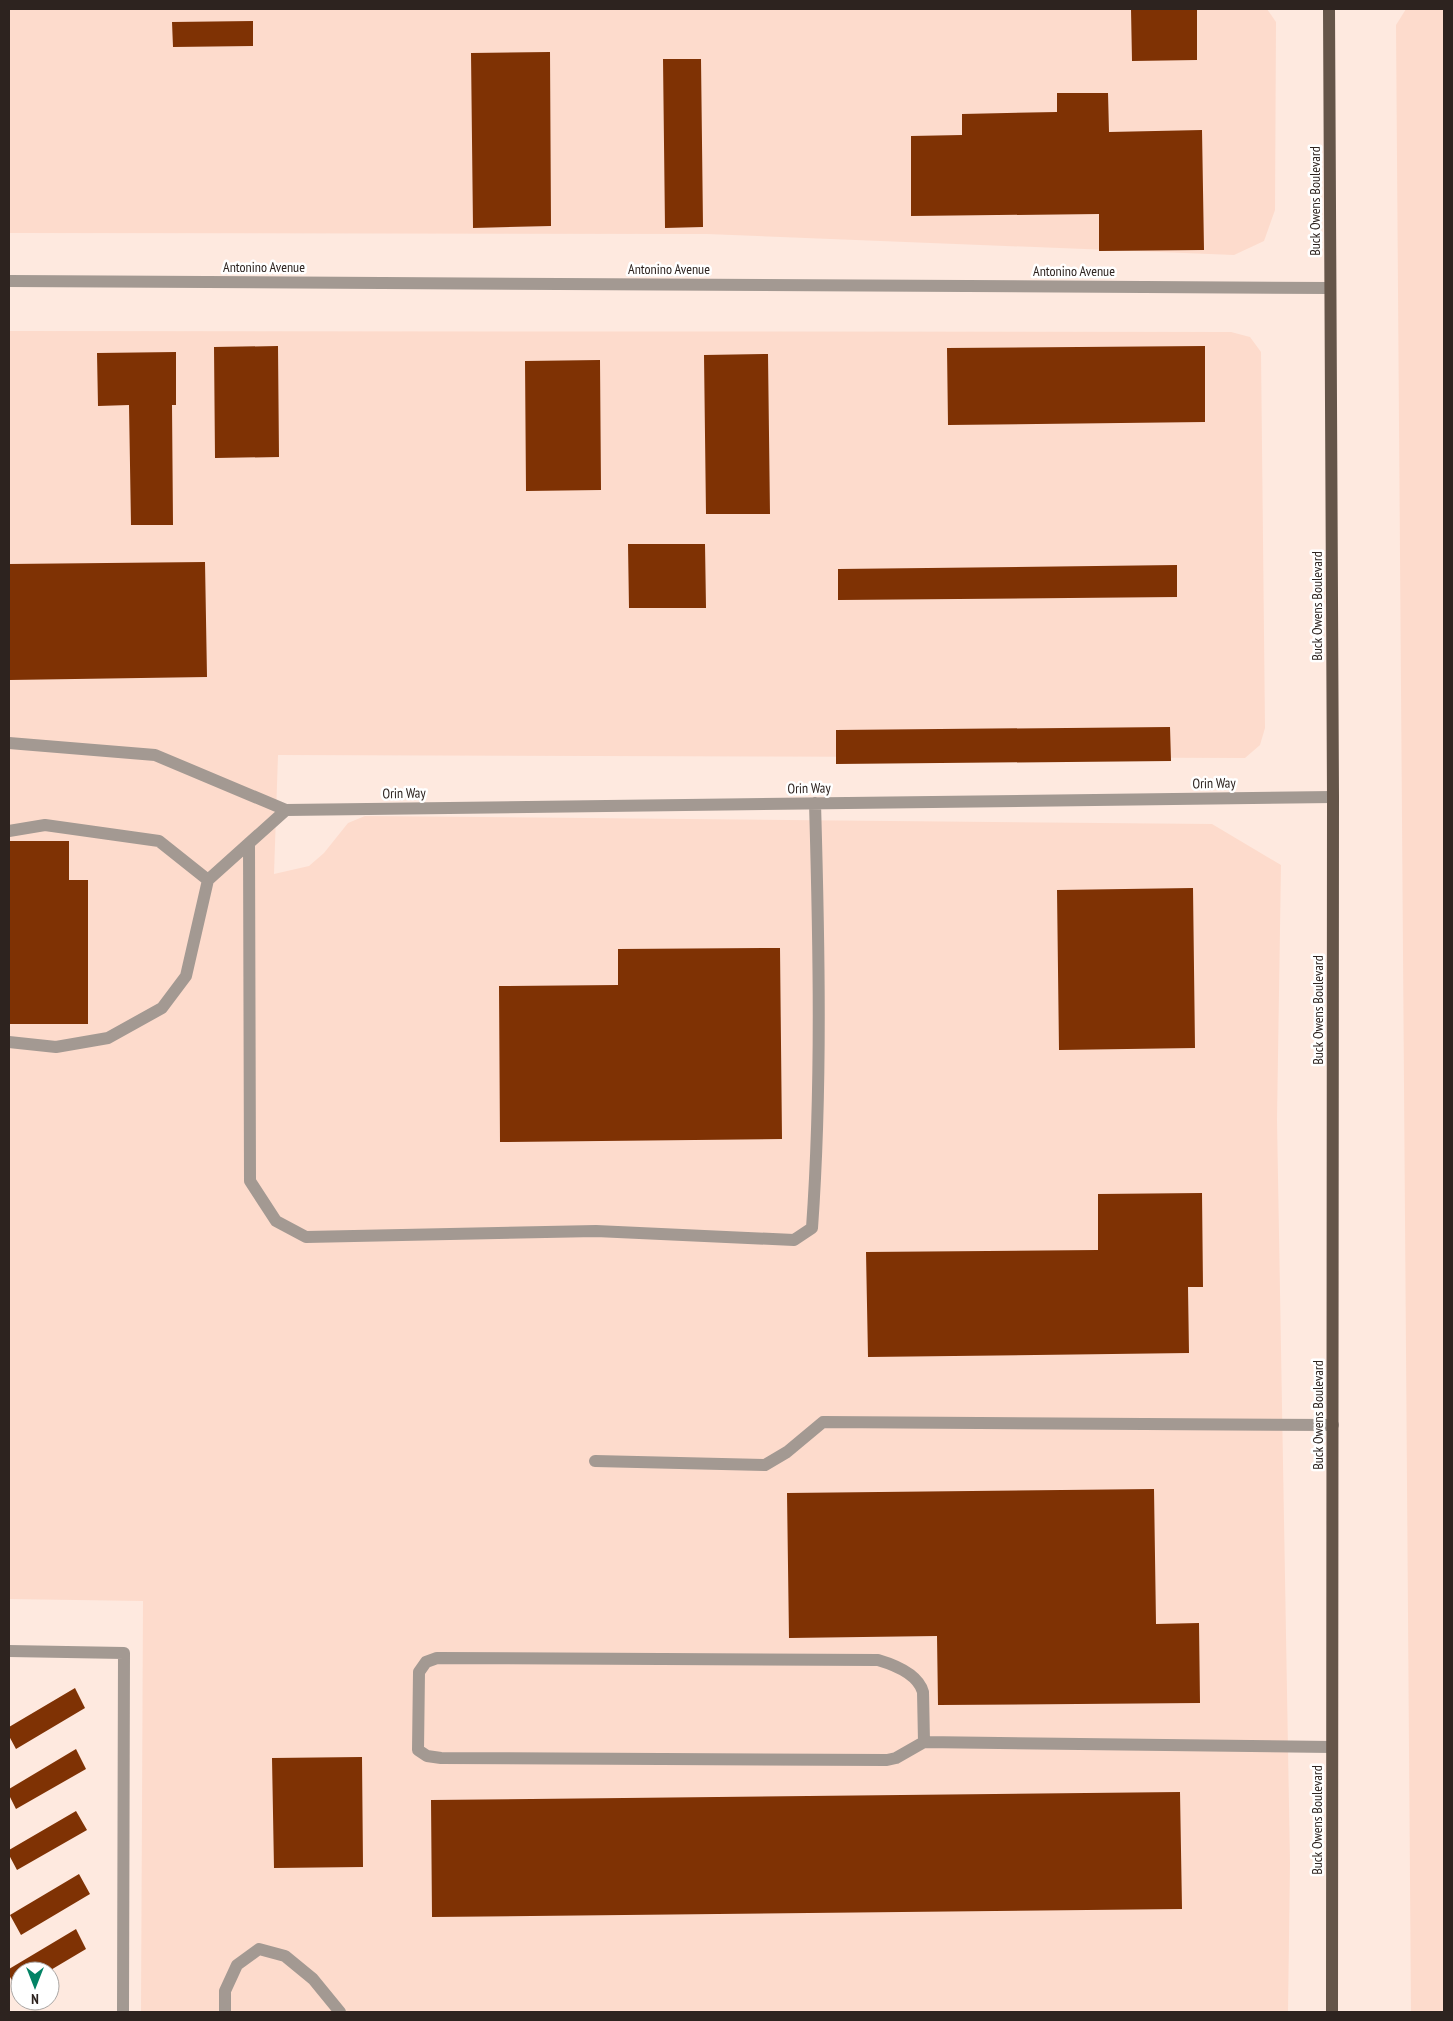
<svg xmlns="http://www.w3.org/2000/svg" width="1453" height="2021" font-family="'PT Sans Narrow',sans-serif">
<rect width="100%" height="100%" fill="#fee9df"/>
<!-- built -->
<path fill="#fddbcc" d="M9 9H1267L1276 22 1275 210 1264 241 1234 255 707 234 9 233Z
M1406 9H1444V2012H1411L1396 25Z
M9 331 1231 332 1250 337 1261 352 1265 728 1260 745 1245 758 278 755 274 874 309 866 324 853 348 823 365 816 1212 824 1281 865 1277 1120 1290 1863 1288 2012H141L143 1601 9 1599Z"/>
<!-- building -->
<path fill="#7f3204" d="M1131 9H1197V60L1132 61Z
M253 21V46L173 47 172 22Z
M550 52 551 226 473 228 471 53Z
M663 59H701L703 227 665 228Z
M1057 93H1108L1109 132 1202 130 1204 250 1099 251V214L911 216V136L962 135V114L1057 112Z
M278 346 279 457 215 458 214 347Z
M1205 346V422L948 425 947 348Z
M176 352V405H172L173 525H131L129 405 98 406 97 353Z
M768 354 770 514H706L704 355Z
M600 360 601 490 526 491 525 361Z
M628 544H705L706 608H629Z
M205 562 207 677 9 680V564Z
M1177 565V597L838 600V569Z
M1170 727 1171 761 836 764V730Z
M9 841H69V880H88V1024H9Z
M1193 888 1195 1048 1059 1050 1057 890Z
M780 948 782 1139 500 1142 499 986 618 985V949Z
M1202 1193 1203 1287H1188L1189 1353 868 1357 866 1252 1098 1250V1194Z
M1154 1489 1156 1624 1199 1623 1200 1703 938 1705 937 1636 789 1638 787 1493Z
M75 1688 85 1708 16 1749 9 1736V1727Z
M76 1749 86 1769 16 1809 9 1795V1789Z
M362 1757 363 1867 274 1868 272 1758Z
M1180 1792 1182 1909 432 1917 431 1800Z
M76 1811 87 1830 17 1870 9 1855V1850Z
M79 1874 90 1894 21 1935 10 1915Z
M76 1929 86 1949 49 1971H20V1988L17 1990 9 1975V1969Z"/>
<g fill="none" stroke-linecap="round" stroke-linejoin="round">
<!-- minor -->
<path stroke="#a39992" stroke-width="12" d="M9 281 1330 288
M9 743 155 755 286 810 1333 797
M9 831 45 825 159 841 208 880
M249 843 250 1181 276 1221 306 1237 596 1231 794 1240 812 1228C822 1088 819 943 815 803
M9 1042 56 1047 108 1038 162 1008 186 976 208 880 286 810
M595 1461 765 1465 787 1452 823 1422 1333 1425
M9 1651 124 1653 123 2012
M924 1742 923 1692C918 1674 895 1665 878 1660L437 1658 426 1662 419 1672 418 1750 427 1756 441 1758 887 1760 896 1758 924 1742 1332 1747
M225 2012V1991L237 1965 259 1949 285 1956 313 1979 340 2012"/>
<!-- major -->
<path stroke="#655549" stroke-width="12" d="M1329 9 1333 797 1332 2012"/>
</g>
<g text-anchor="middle" stroke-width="5" stroke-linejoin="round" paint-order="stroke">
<!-- street labels -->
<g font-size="14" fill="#2d231f" stroke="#fff">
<text transform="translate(1315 201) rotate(-90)" y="5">Buck Owens Boulevard</text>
<text x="264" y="272">Antonino Avenue</text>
<text x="669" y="274">Antonino Avenue</text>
<text x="1074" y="276">Antonino Avenue</text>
<text transform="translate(1317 606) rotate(-90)" y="5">Buck Owens Boulevard</text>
<text transform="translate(1214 783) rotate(-1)" y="5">Orin Way</text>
<text transform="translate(809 788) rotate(-1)" y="5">Orin Way</text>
<text transform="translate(404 793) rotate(-1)" y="5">Orin Way</text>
<text transform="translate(1318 1010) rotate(-90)" y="5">Buck Owens Boulevard</text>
<text transform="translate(1318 1415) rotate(-90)" y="5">Buck Owens Boulevard</text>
<text transform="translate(1317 1820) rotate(-90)" y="5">Buck Owens Boulevard</text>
</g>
</g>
<!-- border -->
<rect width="1453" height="2021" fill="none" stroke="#2d231f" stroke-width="20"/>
<!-- north arrow -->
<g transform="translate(35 1986) rotate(180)"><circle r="24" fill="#ffffff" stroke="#aba7a5"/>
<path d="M0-4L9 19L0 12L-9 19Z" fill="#038365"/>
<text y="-8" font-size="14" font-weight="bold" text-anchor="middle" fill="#2d231f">N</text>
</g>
</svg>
